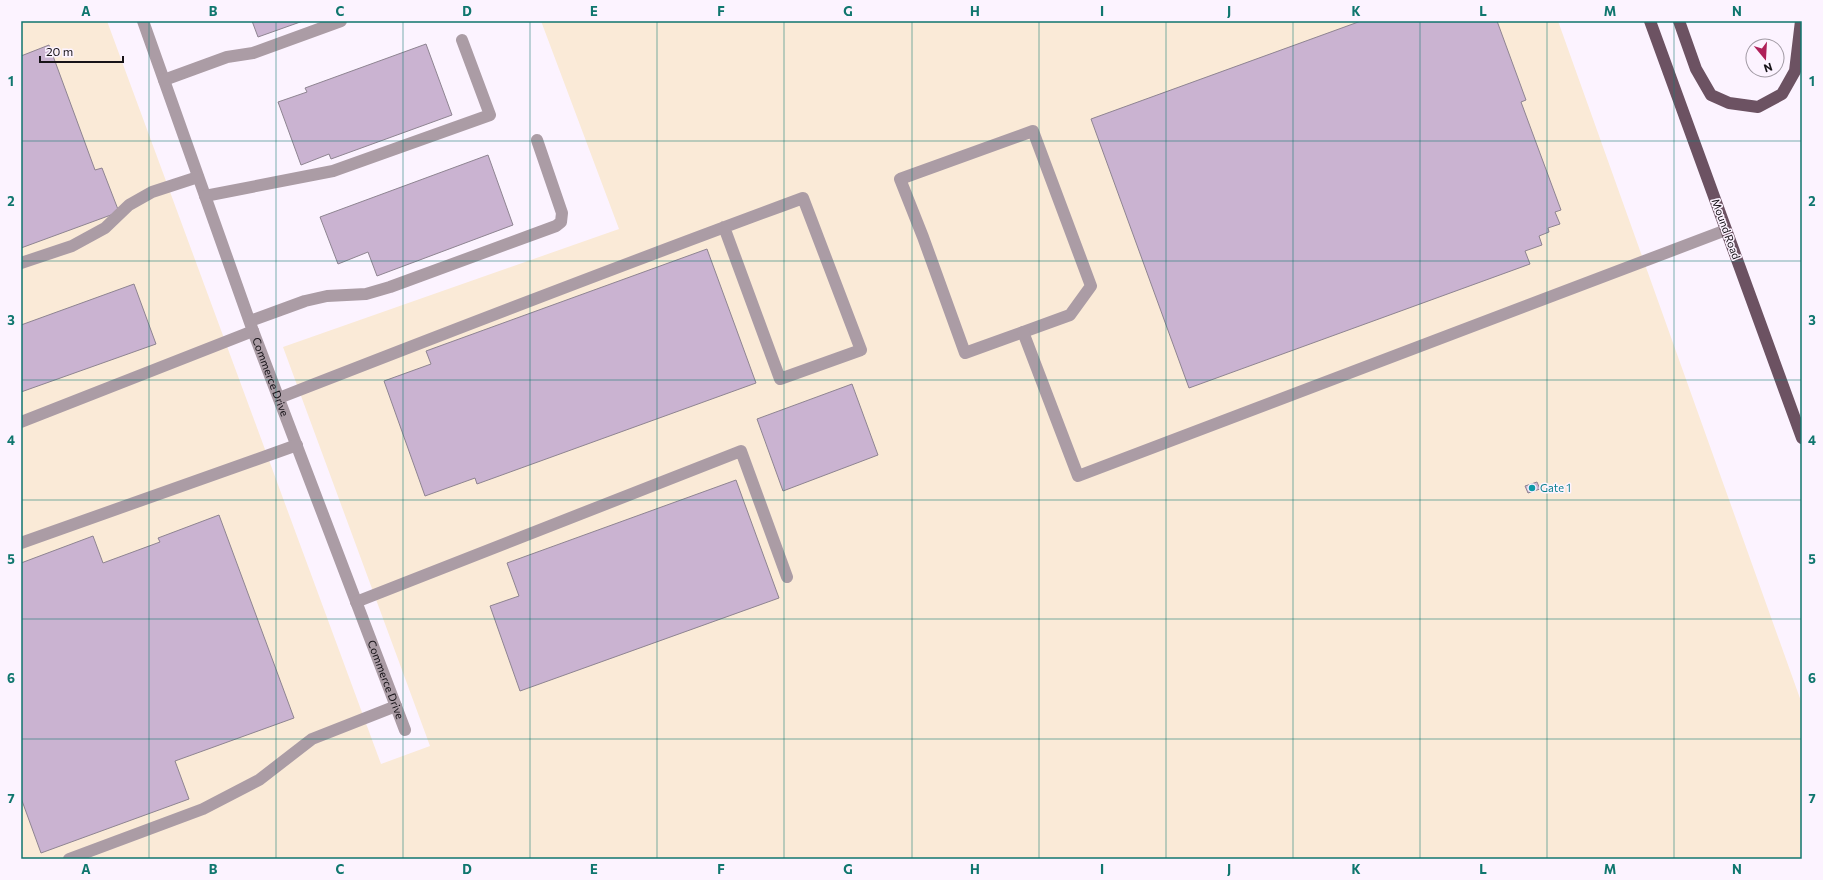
<svg xmlns="http://www.w3.org/2000/svg" width="1823" height="880" font-family="Commissioner,sans-serif">
<rect width="100%" height="100%" fill="#fcf3ff"/>
<!-- industrial -->
<path fill="#faead7" d="M21 21H107L381 764 430 746 283 347 619 229 541 21H1558L1802 704V859H21Z"/>
<!-- building -->
<path fill="#cab3d1" stroke="#8e8491" d="M252 21H303L258 37Z
M1361 21H1497L1526 100 1521 102 1561 210 1555 212 1560 224 1548 228 1549 232 1539 236 1542 245 1525 251 1530 264 1189 388 1091 119Z
M426 44 452 115 331 159 329 154 301 165 278 102 307 92 305 88Z
M49 45 95 170 102 168 119 212 21 248V56Z
M488 155 513 225 377 276 368 252 338 264 320 217Z
M707 249 756 383 477 484 475 478 425 496 384 381 431 364 426 351Z
M134 284 156 344 21 392V325Z
M852 384 878 455 783 491 757 419Z
M736 480 779 598 520 691 490 606 519 596 507 563Z
M1537 482 1540 489 1528 493 1525 486Z
M219 515 294 718 175 761 189 799 41 853 21 798V563L93 536 103 563 160 542 158 538Z"/>
<g fill="none" stroke-linecap="round" stroke-linejoin="round">
<!-- minor -->
<g stroke="#ab9ca5" stroke-width="12">
<path id="s1" d="M143 21 253 331 405 730"/>
<path d="M164 80 227 57 253 53 341 21"/>
<path d="M1033 131 1091 286 1070 315 965 353 923 237 900 179Z"/>
<path d="M205 196 333 171 490 115 462 40"/>
<path d="M21 263 72 246 105 228 129 205 152 192 198 177"/>
<path d="M250 321 305 301 327 296 366 294 390 287 556 226 561 222 562 213 537 140"/>
<path d="M1023 332 1078 476 1726 230"/>
<path d="M279 398C453 330 627 263 803 198L861 350 780 379 724 227"/>
<path d="M21 422 253 331"/>
<path d="M21 543 297 445"/>
<path d="M356 602 741 451 787 577"/>
<path d="M69 859 203 809 259 780 312 739 396 706"/>
</g>
<!-- major -->
<path stroke="#6c5262" stroke-width="12" d="M1650 21 1802 438
M1679 21 1696 69 1711 95 1729 103 1758 107 1782 94 1795 71 1801 21"/>
</g>
<!-- grid -->
<path fill="none" stroke="#0f766e" stroke-width="1" stroke-opacity="0.55" d="M149 21V859M276 21V859M403 21V859M530 21V859M657 21V859M784 21V859M912 21V859M1039 21V859M1166 21V859M1293 21V859M1420 21V859M1547 21V859M1674 21V859M21 141H1802M21 261H1802M21 380H1802M21 500H1802M21 619H1802M21 739H1802"/>
<!-- markers -->
<circle fill="#0f9aa8" stroke="#fcf3ff" stroke-width="1.5" cx="1532" cy="488" r="4"/>
<g text-anchor="middle" stroke-width="3" stroke-linejoin="round" paint-order="stroke">
<!-- street labels -->
<g font-size="11" fill="#171318" stroke="#fcf3ff">
<text transform="translate(1726 229) rotate(70)" y="4">Mound Road</text>
<text dy="4" stroke="none"><textPath href="#s1" startOffset="378">Commerce Drive</textPath></text>
<text dy="4" stroke="none"><textPath href="#s1" startOffset="702">Commerce Drive</textPath></text>
</g>
<!-- culture labels -->
<g font-size="11" fill="#0d838f" stroke="#fcf3ff" text-anchor="start">
<text x="1540" y="492">Gate 1</text>
</g>
</g>
<!-- border -->
<rect width="1823" height="880" fill="none" stroke="#fcf3ff" stroke-width="44"/>
<!-- north arrow -->
<g transform="translate(1765 58) rotate(162)"><circle r="19" fill="#fcf3ff" stroke="#a099a3"/>
<path d="M0-3L7 15L0 10L-7 15Z" fill="#af2059"/>
<text y="-6" font-size="11" font-weight="bold" text-anchor="middle" fill="#171318">N</text>
</g>
<!-- scale -->
<path d="M40 56v6h83v-6" fill="none" stroke="#171318" stroke-width="2"/>
<text x="46" y="56" font-size="12" fill="#171318" stroke="#fcf3ff" stroke-width="3" paint-order="stroke">20 m</text>
<rect x="22" y="22" width="1779" height="836" fill="none" stroke="#0f766e" stroke-width="1.5"/>
<g font-size="13" text-anchor="middle" font-weight="bold" fill="#0f766e">
<text x="86" y="16">A</text>
<text x="213" y="16">B</text>
<text x="340" y="16">C</text>
<text x="467" y="16">D</text>
<text x="594" y="16">E</text>
<text x="721" y="16">F</text>
<text x="848" y="16">G</text>
<text x="975" y="16">H</text>
<text x="1102" y="16">I</text>
<text x="1229" y="16">J</text>
<text x="1356" y="16">K</text>
<text x="1483" y="16">L</text>
<text x="1610" y="16">M</text>
<text x="1737" y="16">N</text>
<text x="11" y="86">1</text>
<text x="1812" y="86">1</text>
<text x="11" y="206">2</text>
<text x="1812" y="206">2</text>
<text x="11" y="325">3</text>
<text x="1812" y="325">3</text>
<text x="11" y="445">4</text>
<text x="1812" y="445">4</text>
<text x="11" y="564">5</text>
<text x="1812" y="564">5</text>
<text x="11" y="683">6</text>
<text x="1812" y="683">6</text>
<text x="11" y="803">7</text>
<text x="1812" y="803">7</text>
<text x="86" y="874">A</text>
<text x="213" y="874">B</text>
<text x="340" y="874">C</text>
<text x="467" y="874">D</text>
<text x="594" y="874">E</text>
<text x="721" y="874">F</text>
<text x="848" y="874">G</text>
<text x="975" y="874">H</text>
<text x="1102" y="874">I</text>
<text x="1229" y="874">J</text>
<text x="1356" y="874">K</text>
<text x="1483" y="874">L</text>
<text x="1610" y="874">M</text>
<text x="1737" y="874">N</text>
</g>
</svg>
